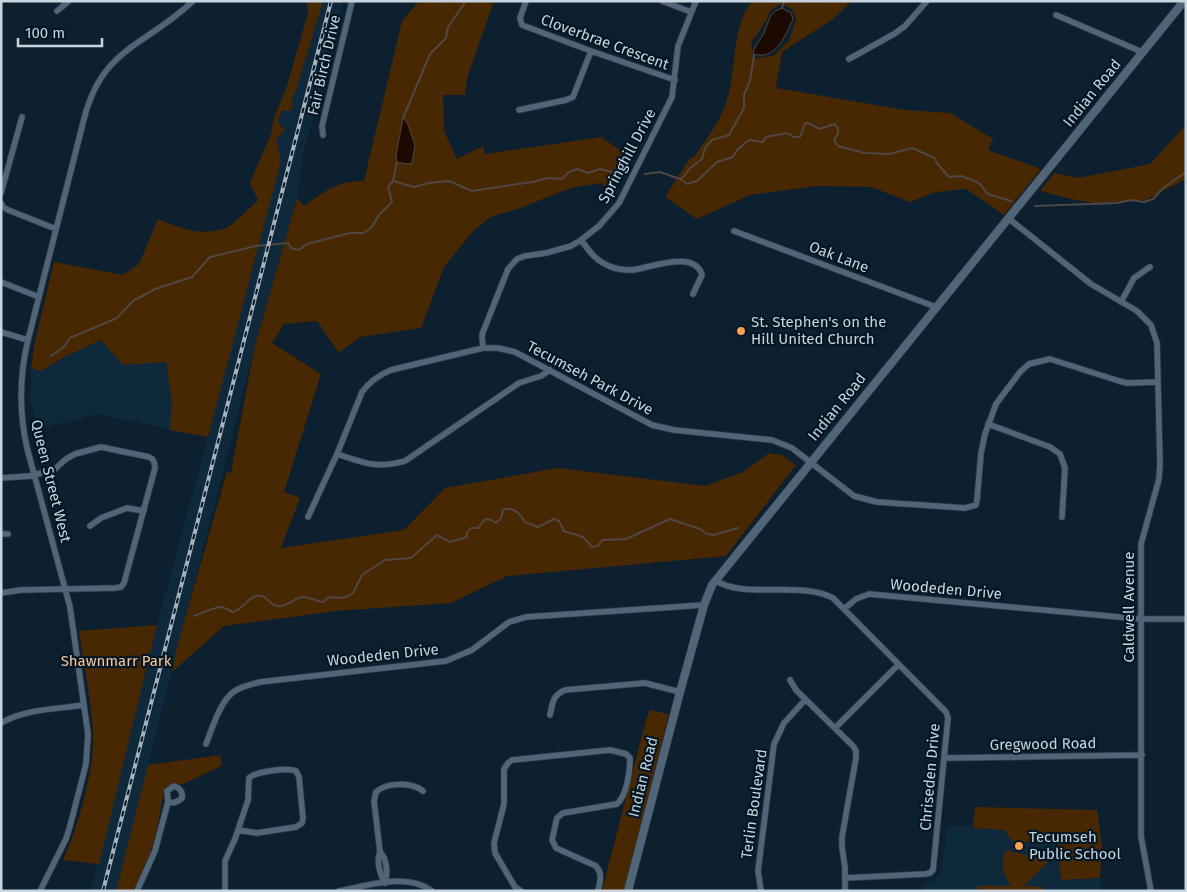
<svg xmlns="http://www.w3.org/2000/svg" width="1187" height="892" font-family="'Fira Sans',sans-serif">
<rect width="100%" height="100%" fill="#0d202f"/>
<!-- built -->
<path fill="#0f293c" d="M307 1H343L303 156 297 198 254 349 116 891H91L157 625 208 437 240 305 258 200 250 183 271 134 274 117 287 89 308 13Z
M135 329 156 331 200 436 98 414 38 429 31 403V368L41 371 64 357 93 343Z
M1086 813 1102 891H922L923 884 933 881 941 873 947 827Z"/>
<!-- green -->
<path fill="#482703" fill-rule="evenodd" d="M307 1H323L296 90 292 99 293 108 289 111 283 110 277 122 285 130 276 140 281 161 208 437 170 430 172 401 166 362 123 365 101 340 64 357 41 371 31 368 35 341 54 262 123 275 139 264 158 219C180 228 201 237 226 228 235 224 250 207 258 200L250 183 271 134 274 117 286 89 308 13Z
M419 1H494L467 78 465 95H443L444 131 457 159 483 146 485 154 601 137 630 157 614 192 600 183 571 188 515 210 492 216 473 231 444 267 421 328 360 337 339 353 317 321 284 324 272 343 321 374 284 492 300 498 281 548 404 530 445 488 558 468 705 486 743 472 769 453 782 455 796 465 726 556 507 576 451 603 336 611 224 626 172 672 177 647 227 472 231 473 254 349 297 198 304 206C324 192 338 180 364 181L402 21ZM402 120 407 122 415 145 397 162 396 155Z
M753 1H852L833 19 782 52 776 88 906 110 950 113 993 139 988 150 1041 169 1004 215 966 189 936 192 910 202 871 187 816 186 750 195 697 219 665 197 690 158 694 157C706 139 721 121 727 100 736 73 732 21 753 1ZM783 4 792 9 796 19 789 41 773 56 753 58 751 42C756 36 760 30 764 24 772 12 766 10 783 4Z
M1186 125V179L1145 200 1096 203 1075 200 1040 191 1054 173 1078 178 1150 164Z
M157 625 99 864 63 860C78 828 95 768 93 733 91 699 84 665 79 631Z
M650 710 669 714 624 891H602L646 720Z
M221 755V766L183 784 171 785 164 792 155 838 150 854 134 891H116L148 765Z
M975 807 1097 810 1102 847 1100 878 1061 880 1057 843 1012 841 1004 830 973 828Z
M1006 850 1047 860 1048 862 1024 886 1043 887V891H977V886H1011C1003 875 1000 863 1006 850Z"/>
<!-- water -->
<path fill="#1c0a00" stroke="#504743" d="M782 8 791 13 793 19C785 36 776 61 753 54L754 49 764 33 770 17 775 11Z
M403 118 407 122 415 145 412 163 407 164 397 162 396 155Z"/>
<g fill="none" stroke-linecap="round" stroke-linejoin="round">
<!-- stream -->
<path stroke="#504743" stroke-width="2" d="M782 8 784 1
M403 118 430 54 446 38 448 27 466 1
M645 174 660 172 680 179 684 176 690 168 702 159 705 148 712 140 729 135 744 108V95L750 81 754 55
M680 179 687 184 697 181 717 162 733 157 737 150 749 140 763 142 766 137 787 133 794 137H800L805 123H808L820 129 834 124 838 128V133L834 141 838 146 864 153 889 154 912 148 935 158 936 162 949 177 961 176 979 183 988 194 1011 201
M393 181 397 162
M1035 206 1117 203 1131 200 1144 202 1153 199 1162 189 1186 172
M51 356 63 348 70 338 117 318 133 301 155 289 192 277 210 257 256 246 288 243 291 248 299 250 307 244 350 233H363L372 227 379 215 392 202 388 187 393 181 414 187 429 183 449 181 472 191 532 182 549 178 562 179 569 172 577 169 588 173 600 169 616 173
M194 616C199 614 218 606 222 607 225 608 230 611 233 612 243 609 247 599 256 596 265 593 269 604 277 606 286 608 294 598 302 597 310 596 316 602 324 602L327 598 333 597 340 598 349 596 353 593 362 575 385 560 411 558 437 535 450 542 467 537V533L471 528H478L485 519 491 520 496 523 501 518 503 510C513 506 520 513 525 522L538 527 554 519 559 521 564 531 583 537 592 547 598 546 602 540 626 539 670 519 700 529 707 534 714 535 738 528"/>
<!-- minor casing -->
<g stroke="#303a47" stroke-width="7">
<path id="minor" d="M526 1 520 18 522 25 591 51 675 80
M662 1 691 12
M57 11 69 1
M1056 15 1142 52
M849 59 894 34 905 26 927 1
M519 110 566 100 573 97 591 51
M323 135 322 126 352 1
M1 193 22 117
M1 203 3 207 8 210 56 229
M1008 218 1091 284 1137 311 1151 325 1157 343 1160 464 1159 479 1141 544V836L1151 891
M734 231 936 307
M581 240C589 251 596 261 609 266 615 269 625 270 632 270 650 268 695 249 702 275L693 294
M1 282 39 297
M1121 302 1134 278 1150 267
M1 332 28 340
M483 348 482 336 483 332 508 269 517 259 525 256 546 253 571 246 581 240 599 226 619 203 672 97 678 46 696 1
M988 424 1050 447 1060 454 1065 468 1062 517
M337 454C365 463 376 469 405 461L519 383 541 376 550 370
M1 478 30 476 45 472 55 469 66 459 75 454 101 447 149 457C154 459 155 463 155 468L124 583 121 587 115 588 21 590 1 593
M308 517 337 454 362 392C370 381 379 375 391 370L483 348H498L515 352 652 425 674 430 772 440 792 448 854 496 877 502 965 508 976 505 977 500 981 453 985 434 996 404 1020 372 1029 364 1050 359 1119 381 1127 383 1158 382
M90 526 101 518 127 508 144 511
M1 534H8
M715 580C744 600 798 580 833 598L946 712 948 718 933 870 930 873 925 874 845 878
M844 609 856 599 869 594 1141 619H1186
M790 680 796 690 853 746 856 751V758L842 837V847L845 868V891
M550 715C553 702 552 696 565 690L645 683 680 692
M1 723C25 709 57 709 84 705
M835 728 898 665
M206 744C212 729 219 705 231 694 238 687 250 685 260 682L446 661 472 650 509 622 526 617 704 605
M945 758 1142 755
M380 852C387 859 388 873 385 883
M385 883C380 875 376 861 380 852L374 801 376 792C387 782 411 782 423 791
M40 891 66 839 70 826 86 764 88 734 70 607 27 448C19 412 19 377 28 340L84 119C102 47 146 46 193 1
M137 891 155 851 168 802 167 791 174 786C180 788 183 792 182 798 177 803 174 803 168 802
M225 891V861L235 839 248 800 249 778C255 772 287 767 296 771L299 777 303 818 302 823 296 827 257 833 238 830
M339 891C368 886 406 872 432 891
M521 891 515 887 495 853 494 843 504 804V769L508 763 512 760 610 750 626 754 630 758C630 771 627 795 617 804L563 813 557 818 552 840 556 848 596 866C603 874 600 881 598 891
M761 891 758 871 774 744 784 723 805 700"/>
</g>
<!-- tertiary casing -->
<g stroke="#303a47" stroke-width="9">
<path id="tertiary" d="M628 891 680 692 704 605 712 585 1184 1"/>
</g>
<!-- minor -->
<use href="#minor" stroke="#506577" stroke-width="5.5"/>
<!-- tertiary -->
<use href="#tertiary" stroke="#506577" stroke-width="8"/>
<!-- rail casing -->
<g stroke="#a6b3be" stroke-width="4">
<path id="rail" d="M103 891 331 1"/>
</g>
<!-- rail -->
<use href="#rail" stroke="#041725" stroke-width="2" stroke-dasharray="5.5" stroke-linecap="butt"/>
</g>
<!-- markers -->
<g fill="#f8a04b" stroke="#041725" stroke-width="2">
<circle cx="741" cy="331" r="5"/>
<circle cx="1019" cy="846" r="5"/>
</g>
<g text-anchor="middle" stroke-width="4.5" stroke-linejoin="round" paint-order="stroke">
<!-- street labels -->
<g font-size="15" fill="#c8d4de" stroke="#041725">
<text transform="translate(605 42) rotate(20)" y="5">Cloverbrae Crescent</text>
<text transform="translate(324 65) rotate(-77)" y="5">Fair Birch Drive</text>
<text transform="translate(1092 93) rotate(-51)" y="5">Indian Road</text>
<text transform="translate(627 156) rotate(-62)" y="5">Springhill Drive</text>
<text transform="translate(839 257) rotate(21)" y="5">Oak Lane</text>
<text transform="translate(590 378) rotate(28)" y="5">Tecumseh Park Drive</text>
<text transform="translate(837 407) rotate(-51)" y="5">Indian Road</text>
<text transform="translate(51 481) rotate(76)" y="5">Queen Street West</text>
<text transform="translate(946 589) rotate(5)" y="5">Woodeden Drive</text>
<text transform="translate(1129 607) rotate(-90)" y="5">Caldwell Avenue</text>
<text transform="translate(383 655) rotate(-6)" y="5">Woodeden Drive</text>
<text transform="translate(1043 744) rotate(-1)" y="5">Gregwood Road</text>
<text transform="translate(643 777) rotate(-76)" y="5">Indian Road</text>
<text transform="translate(930 777) rotate(-85)" y="5">Chriseden Drive</text>
<text transform="translate(754 804) rotate(-82)" y="5">Terlin Boulevard</text>
</g>
<!-- poi labels -->
<g font-size="15" fill="#c8d4de" stroke="#041725" text-anchor="start">
<text x="751" y="327">St. Stephen's on the<tspan x="751" dy="17">Hill United Church</tspan></text>
<text x="1029" y="842">Tecumseh<tspan x="1029" dy="17">Public School</tspan></text>
</g>
<!-- park labels -->
<g font-size="15" fill="#fac79b" stroke="#041725">
<text x="116" y="666">Shawnmarr Park</text>
</g>
</g>
<!-- border -->
<rect width="1187" height="892" fill="none" stroke="#c8d4de" stroke-width="5"/>
<!-- scale -->
<path d="M18 38v8h84v-8" fill="none" stroke="#c8d4de" stroke-width="2.5"/>
<text x="25" y="38" font-size="15" fill="#c8d4de" stroke="#041725" stroke-width="4" paint-order="stroke">100 m</text>
</svg>
